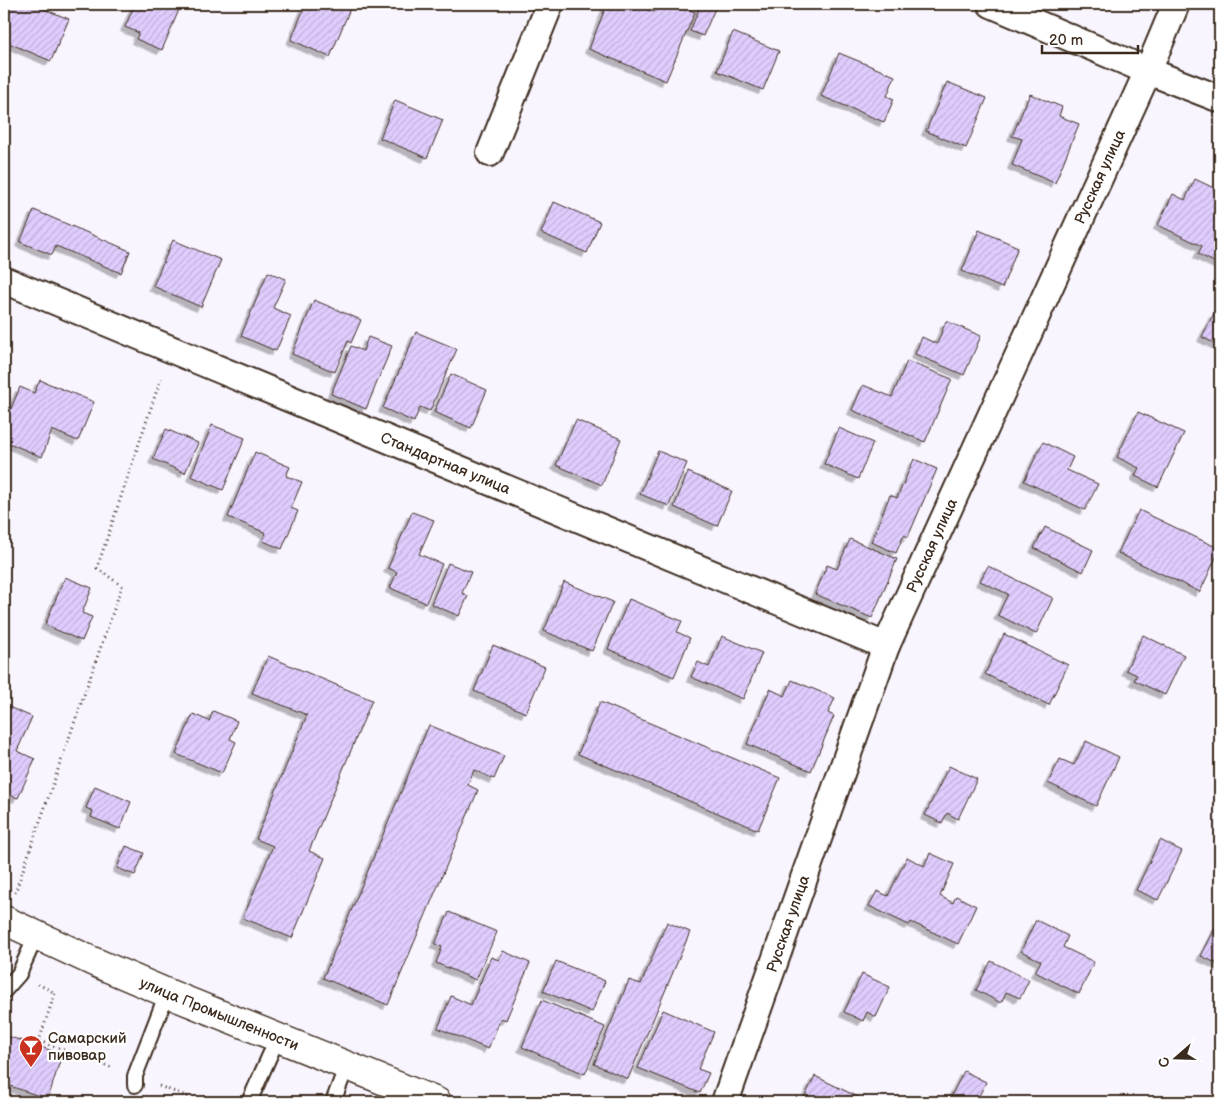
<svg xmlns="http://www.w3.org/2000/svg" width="1224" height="1106" font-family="'Balsamiq Sans',sans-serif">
<defs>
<pattern id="building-hatch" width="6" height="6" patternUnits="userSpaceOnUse" patternTransform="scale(1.25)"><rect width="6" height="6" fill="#dfcdfe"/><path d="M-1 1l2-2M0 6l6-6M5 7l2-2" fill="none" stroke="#c0b0d9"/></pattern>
<filter id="shadow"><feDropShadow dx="-4.5" dy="4.5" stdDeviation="0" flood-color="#0004"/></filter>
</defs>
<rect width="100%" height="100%" fill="#f9f5ff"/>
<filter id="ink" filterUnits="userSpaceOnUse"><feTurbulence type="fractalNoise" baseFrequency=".02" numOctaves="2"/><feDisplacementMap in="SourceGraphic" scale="10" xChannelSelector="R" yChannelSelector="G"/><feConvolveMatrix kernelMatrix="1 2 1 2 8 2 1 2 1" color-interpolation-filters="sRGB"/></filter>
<g filter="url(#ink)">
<!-- building -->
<path fill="url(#building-hatch)" stroke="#3b2a1e" filter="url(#shadow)" d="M4 4H31L69 19 51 61 4 41Z
M135 4 181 5 162 50 136 39 139 33 125 27Z
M306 4H352L330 57 291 40Z
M607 4H633L654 12 657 4H675L695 12 666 81 589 49Z
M701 4H717L703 36 690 31Z
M733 32 779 51 763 90 717 71Z
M839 53 895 76 887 96 894 99 884 122 821 96Z
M947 82 987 98 966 148 926 131Z
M1030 94 1062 107 1059 116 1079 124 1055 183 1012 165 1022 139 1012 136Z
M395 100 443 120 427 158 380 138Z
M1195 179 1220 191V260L1218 264 1198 254 1202 246 1158 225 1173 194 1185 200Z
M554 202 600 222 587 253 541 233Z
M34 210 130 251 121 273 56 246 52 255 20 242Z
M979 230 1018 247 1002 288 962 271Z
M173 240 221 260 201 307 153 286Z
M268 272 286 279 273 308 291 316 276 351 241 336Z
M314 300 361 320 351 343 348 341 335 372 292 354Z
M1214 313 1220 316V346L1202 337Z
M946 321 981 336 964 375 915 354 922 337 937 344Z
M416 332 457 349 430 411 420 407 414 422 383 408Z
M368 337 392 346 366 409 331 394 351 346 363 351Z
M907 361 952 379 925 442 852 410 863 385 892 397Z
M451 374 487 390 471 428 434 412Z
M40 380 94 402 78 441 52 430 42 457 4 441V425L20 387 34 393Z
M1138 412 1184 433 1158 487 1135 476 1139 468 1117 457Z
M576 420 621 439 602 485 556 465Z
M212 425 245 438 223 490 191 476Z
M839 428 873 443 858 479 824 464Z
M166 429 198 443 185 473 153 459Z
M1043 442 1073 457 1067 470 1098 484 1085 510 1024 481Z
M658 451 687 463 669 506 640 494Z
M255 452 290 467 286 476 302 482 291 508 298 511 282 549 263 541 266 533 228 517Z
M914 459 937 469 908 537 904 535 896 553 871 542 890 495 897 498Z
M688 472 732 491 717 526 674 507Z
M1139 510 1220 549 1200 592 1118 553Z
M412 512 434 520 419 554 442 564 426 603 390 588 397 572 388 568Z
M1045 527 1093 550 1083 572 1034 548Z
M850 539 897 559 872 618 815 594 827 565 837 569Z
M448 563 471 572 462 593 468 596 459 616 431 604Z
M988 566 1053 598 1036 634 998 615 1008 594 980 581Z
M65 577 92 588 82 613 92 617 82 641 45 625Z
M564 582 613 602 592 651 544 631Z
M629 599 682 621 677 632 690 638 674 677 608 649Z
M1004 634 1068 665 1049 705 985 674Z
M1143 635 1184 655 1165 695 1134 680 1137 675 1126 670Z
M722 636 762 653 743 699 691 677 698 662 709 667Z
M493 645 545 667 526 713 474 691Z
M268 656 372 700 309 851 325 858 292 938 243 918 273 846 256 839 307 715 252 693Z
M792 680 835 698 828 713 834 716 811 771 747 744 770 689 785 696Z
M600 702 780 778 758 830 578 754Z
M4 705 32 717 17 751 35 759 18 798 4 793Z
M213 711 237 721 230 739 236 742 222 773 176 754 193 714 209 721Z
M429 725 504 756 494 779 474 770 468 785 478 790 388 1005 323 978Z
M1086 741 1119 757 1096 806 1048 783 1060 759 1074 765Z
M949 766 977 779 958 819 947 813 942 823 925 815Z
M95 786 131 802 120 829 91 817 93 811 86 808Z
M1160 840 1182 851 1158 900 1136 890Z
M126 846 144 853 135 875 117 868Z
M930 853 954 864 940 896 953 903 956 896 976 906 958 944 911 922 909 925 869 906 877 891 888 896 907 857 924 866Z
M449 912 497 932 476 980 436 963 442 947 435 944Z
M1036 920 1068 936 1063 947 1094 962 1079 994 1035 972 1041 961 1021 951Z
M667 922 690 932 628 1079 594 1064 629 980 641 984Z
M1217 925 1220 927V965L1201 956Z
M503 951 530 963 506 1020 501 1018 488 1049 438 1028 451 996 471 1005 491 957 499 960Z
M556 961 605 981 592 1012 543 991Z
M991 961 1029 980 1020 998 1006 992 1001 1003 976 990Z
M862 974 890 987 876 1017 867 1012 863 1021 844 1012Z
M542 1000 605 1027 585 1074 522 1047Z
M663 1010 714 1032 698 1069 709 1073 700 1093 638 1068Z
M4 1035 62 1054 48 1099 4 1084Z
M964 1071 986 1082 976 1102H948Z
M815 1076 862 1099 860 1102H802Z"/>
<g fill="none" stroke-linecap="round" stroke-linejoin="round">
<!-- service casing -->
<g stroke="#3b2a1e" stroke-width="18">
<path id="service" d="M4 991 19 974 36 936
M135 1085V1076L167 993
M249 1102 277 1039
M333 1102 347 1065"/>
</g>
<!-- minor casing -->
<g stroke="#3b2a1e" stroke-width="30">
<g id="minor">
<path d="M991 4 1148 71 1220 99"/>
<path d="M490 153 550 4"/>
<path id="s1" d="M4 280 886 646"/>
<path id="s2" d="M725 1102 886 646 1148 71 1176 4"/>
</g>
</g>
<!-- secondary casing -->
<g stroke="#3b2a1e" stroke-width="31">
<g id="secondary">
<path id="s3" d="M4 920 92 961 167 993 437 1102"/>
</g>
</g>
<!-- path -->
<path stroke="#3b2a1e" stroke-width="3" stroke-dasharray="1 4" stroke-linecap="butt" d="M15 893 122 586 97 568 161 378
M38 984 55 993 39 1041 113 1068
M159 1086 203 1102"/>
<!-- service -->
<use href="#service" stroke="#fff" stroke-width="14"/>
<!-- minor -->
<use href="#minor" stroke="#fff" stroke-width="26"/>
<!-- secondary -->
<use href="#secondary" stroke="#fff" stroke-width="28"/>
</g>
</g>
<!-- icons -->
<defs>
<g id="bar-pin" transform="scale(1.25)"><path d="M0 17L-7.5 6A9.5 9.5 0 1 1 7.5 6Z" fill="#c8321e" stroke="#fff"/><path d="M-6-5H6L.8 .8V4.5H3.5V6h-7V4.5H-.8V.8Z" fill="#fff"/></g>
</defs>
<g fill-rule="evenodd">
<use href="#bar-pin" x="31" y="1047"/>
</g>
<g text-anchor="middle" stroke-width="4.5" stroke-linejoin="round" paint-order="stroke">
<!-- street labels -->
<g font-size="15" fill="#3b2a1e" stroke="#fff">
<text dy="5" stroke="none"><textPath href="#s2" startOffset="999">Русская улица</textPath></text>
<text dy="5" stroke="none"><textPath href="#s1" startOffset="478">Стандартная улица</textPath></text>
<text dy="5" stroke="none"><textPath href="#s2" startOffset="594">Русская улица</textPath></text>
<text dy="5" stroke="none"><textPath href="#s2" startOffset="189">Русская улица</textPath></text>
<text dy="5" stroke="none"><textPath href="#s3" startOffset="235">улица Промышленности</textPath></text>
</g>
<!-- poi labels -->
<g font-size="15" fill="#3b2a1e" stroke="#fff" text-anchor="start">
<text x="48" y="1043">Самарский<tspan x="48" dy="17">пивовар</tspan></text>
</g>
</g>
<!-- margin -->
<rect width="1224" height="1106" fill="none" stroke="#fff" stroke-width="20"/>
<rect x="10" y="10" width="1204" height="1086" fill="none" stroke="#3b2a1e" stroke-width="2" filter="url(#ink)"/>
<!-- north arrow -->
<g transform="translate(1176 1058) rotate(250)" stroke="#ffffff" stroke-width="4" paint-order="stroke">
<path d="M0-4L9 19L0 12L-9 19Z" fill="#3b2a1e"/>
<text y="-8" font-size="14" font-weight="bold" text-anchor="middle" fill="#3b2a1e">С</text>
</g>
<!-- scale -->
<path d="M1042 45v8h96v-8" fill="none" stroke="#3b2a1e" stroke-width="2.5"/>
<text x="1049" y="45" font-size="15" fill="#3b2a1e" stroke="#ffffff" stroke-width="4" paint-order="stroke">20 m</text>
</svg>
